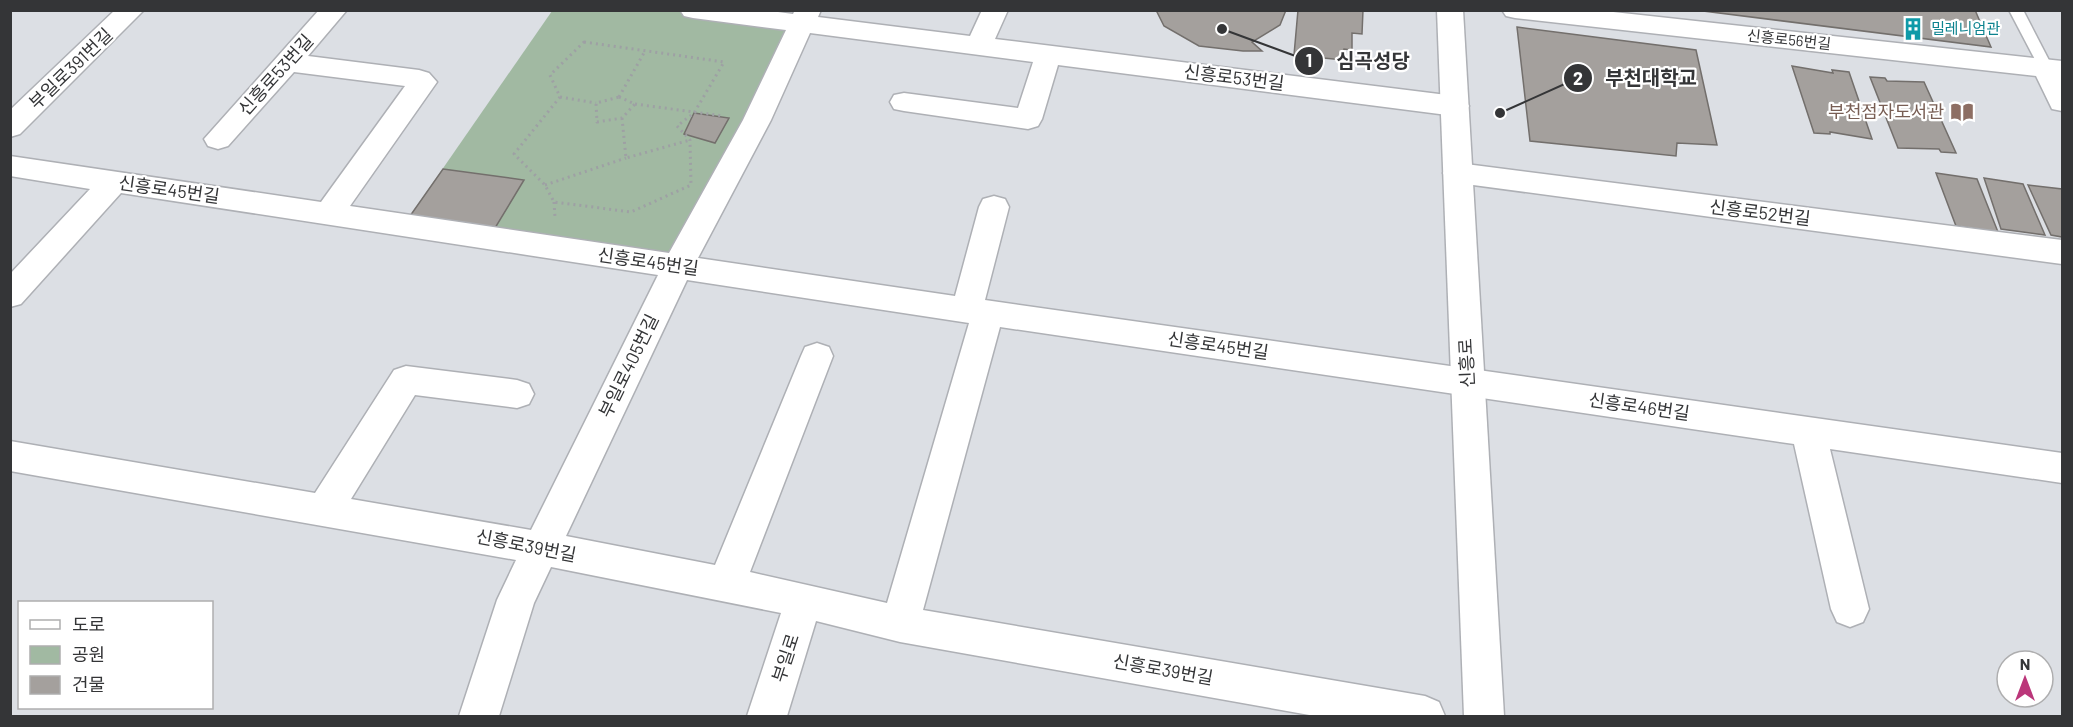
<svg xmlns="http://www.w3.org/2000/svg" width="2073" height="727" font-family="Barlow,'Noto Sans KR',sans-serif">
<rect width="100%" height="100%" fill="#dcdfe4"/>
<!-- green -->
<path fill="#a1b9a2" d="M693 10 802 24 678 266 403 226 552 11Z"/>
<!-- building -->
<path fill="#a4a09d" stroke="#736f6c" stroke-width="1.5" d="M1156 10H1286L1280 25 1252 42 1262 51H1243L1199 46 1164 26Z
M1298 10H1363L1362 34 1352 33V50L1344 49 1343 60 1294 55Z
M1695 10H1975L1991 47Z
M1517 27 1696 50 1717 145 1677 143 1676 156 1530 141Z
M1792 66 1833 73 1832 70 1849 72 1872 139 1830 132V134L1814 133Z
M1870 77 1885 78 1887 81 1924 82 1956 153 1941 152 1939 149 1898 148Z
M694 113 729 118 715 143 684 134Z
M443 169 524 180 489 238 403 226Z
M1936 173 1977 179 1998 232 1956 226Z
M1984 178 2023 184 2045 235 2001 229Z
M2028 185 2062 189V237L2051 235Z"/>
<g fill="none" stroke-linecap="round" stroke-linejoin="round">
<!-- lane casing -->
<g stroke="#aeb0b5" stroke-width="3">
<path id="lane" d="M2009 10H2023L2053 68 2051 71H2041Z"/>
</g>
<!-- street casing -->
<g stroke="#aeb0b5" stroke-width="3">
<path id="street" d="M115 10H144L20 134 10 137V110Z
M319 10H347L308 56 419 70 429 73 437 82 350 206 669 253 743 120 786 30 693 18 684 16 680 10H763L793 14 795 10H821L818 17 970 36 982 10H1008L995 39 1455 96 1465 99 1469 106 1465 113 1455 116 1058 65 1042 119 1038 126 1028 129 904 111 894 109 890 102 894 95 904 93 1018 108 1033 62 810 33 771 120 698 258 955 296 979 207 983 199 994 196 1005 199 1009 207 985 300 2062 453V483L1830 449 1869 609 1863 622 1850 627 1837 622 1831 609 1794 444 1000 327 923 610 1425 696 1439 702 1445 716H1315L900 642 816 621 787 716H747L781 613 551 567 534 603 499 716H459L497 600 516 560 10 471V441L315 493 394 370 406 366 517 380 529 384 534 394 529 404 517 408 415 395 351 499 531 530 658 275 121 193 21 304 10 307V274L90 189 10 176V156L321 202 405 86 294 72 228 146 218 149 208 146 204 139ZM687 280 969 323 887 603 750 572 833 356 829 347 817 343 805 347 801 356 715 565 566 536Z
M1502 10H1595L2062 61V111L2052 109 2036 76 1515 18 1506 16Z
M1458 163 2062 240V264L1458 183 1448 180 1443 173 1448 166Z"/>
</g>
<!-- secondary casing -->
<g stroke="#aeb0b5" stroke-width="3">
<path id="secondary" d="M1437 10H1463L1504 716H1464Z"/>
</g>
<!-- path -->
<path stroke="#9ea0a4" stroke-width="3" stroke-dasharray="2 4" stroke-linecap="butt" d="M584 42 724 62 694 113 677 126 690 140 691 185 631 212 554 202 545 185 514 154 560 97 550 75Z
M560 97 596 103
M619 97 635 104 622 118 597 122 596 103Z
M619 97 645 51
M635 104 723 116
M622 118 626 158 690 140
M545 185 626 158
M554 202 555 217"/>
<!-- lane -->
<use href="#lane" fill="#fff" fill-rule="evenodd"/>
<!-- street -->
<use href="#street" fill="#fff" fill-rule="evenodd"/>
<!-- secondary -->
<use href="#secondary" fill="#fff" fill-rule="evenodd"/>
</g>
<!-- icons -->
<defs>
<g id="building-bare" transform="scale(1.8)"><path d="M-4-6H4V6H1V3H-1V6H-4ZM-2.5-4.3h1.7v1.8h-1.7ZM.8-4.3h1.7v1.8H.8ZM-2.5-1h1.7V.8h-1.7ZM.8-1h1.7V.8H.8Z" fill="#0f9aa8" stroke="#fff" stroke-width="2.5" paint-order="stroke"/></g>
<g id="library-bare" transform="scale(1.8)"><path d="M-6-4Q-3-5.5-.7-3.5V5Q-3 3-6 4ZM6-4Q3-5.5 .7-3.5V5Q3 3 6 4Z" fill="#8d6e63" stroke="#fff" stroke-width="2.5" paint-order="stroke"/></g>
</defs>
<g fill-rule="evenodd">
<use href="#building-bare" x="1913" y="29"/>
<use href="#library-bare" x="1962" y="112"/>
</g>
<g text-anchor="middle" stroke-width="4.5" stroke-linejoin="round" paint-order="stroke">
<!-- far-culture labels -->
<g font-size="15" fill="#0d838f" stroke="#fff" text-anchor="start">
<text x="1931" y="34">밀레니엄관</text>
</g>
<!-- far-street labels -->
<g font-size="15" fill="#343537" stroke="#fff">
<text transform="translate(1789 40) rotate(6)" y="5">신흥로56번길</text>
</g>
<!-- street labels -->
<g font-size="18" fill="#343537" stroke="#fff">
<text transform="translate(71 69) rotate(-44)" y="6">부일로391번길</text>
<text transform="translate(276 75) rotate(-48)" y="6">신흥로53번길</text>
<text transform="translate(1234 78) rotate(7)" y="6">신흥로53번길</text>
<text transform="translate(169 190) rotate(8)" y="6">신흥로45번길</text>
<text transform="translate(1760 213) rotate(7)" y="6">신흥로52번길</text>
<text transform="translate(648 262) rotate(8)" y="6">신흥로45번길</text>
<text transform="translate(1218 346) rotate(8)" y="6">신흥로45번길</text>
<text transform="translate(1467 363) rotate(-93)" y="6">신흥로</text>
<text transform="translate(629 366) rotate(-64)" y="6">부일로405번길</text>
<text transform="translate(1639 407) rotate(8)" y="6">신흥로46번길</text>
<text transform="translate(526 546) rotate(11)" y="6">신흥로39번길</text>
<text transform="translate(786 658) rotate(-72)" y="6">부일로</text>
<text transform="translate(1163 670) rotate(10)" y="6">신흥로39번길</text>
</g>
<!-- education labels -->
<g font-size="18" fill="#785e54" stroke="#fff" text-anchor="end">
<text x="1944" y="118">부천점자도서관</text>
</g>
</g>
<!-- callouts -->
<path fill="none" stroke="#343537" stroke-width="2" d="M1222 29L1309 61M1500 113L1578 78"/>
<g fill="#343537" stroke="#fff" stroke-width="2">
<circle cx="1222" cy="29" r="6"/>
<circle cx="1500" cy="113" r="6"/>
<circle cx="1309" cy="61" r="15"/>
<circle cx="1578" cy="78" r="15"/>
</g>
<g font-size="18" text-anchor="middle" font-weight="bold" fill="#fff">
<text x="1309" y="67">1</text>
<text x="1578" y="85">2</text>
</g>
<g font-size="20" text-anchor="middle" font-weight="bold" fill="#343537" stroke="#fff" stroke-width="4.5" stroke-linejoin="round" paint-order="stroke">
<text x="1373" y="68">심곡성당</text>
<text x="1651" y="85">부천대학교</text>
</g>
<!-- border -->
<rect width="2073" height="727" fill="none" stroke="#343537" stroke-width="24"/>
<!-- legend -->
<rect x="18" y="601" width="195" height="108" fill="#ffffff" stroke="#aeaeaf" stroke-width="1.5"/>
<rect x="30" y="620" width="30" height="9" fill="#ffffff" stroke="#aeaeaf" stroke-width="1.5"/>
<text x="72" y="631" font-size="18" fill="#343537">도로</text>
<rect x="30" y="646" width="30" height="18" fill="#a1b9a2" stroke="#aeaeaf" stroke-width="1.5"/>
<text x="72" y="661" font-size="18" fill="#343537">공원</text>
<rect x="30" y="676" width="30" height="18" fill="#a4a09d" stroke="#aeaeaf" stroke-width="1.5"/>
<text x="72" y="691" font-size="18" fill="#343537">건물</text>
<!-- north arrow -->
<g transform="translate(2025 679)"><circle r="28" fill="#ffffff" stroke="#aeaeaf" stroke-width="1.5"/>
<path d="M0-4.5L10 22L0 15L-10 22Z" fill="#bb367a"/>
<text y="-9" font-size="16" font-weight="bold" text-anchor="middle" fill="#343537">N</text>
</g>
</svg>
